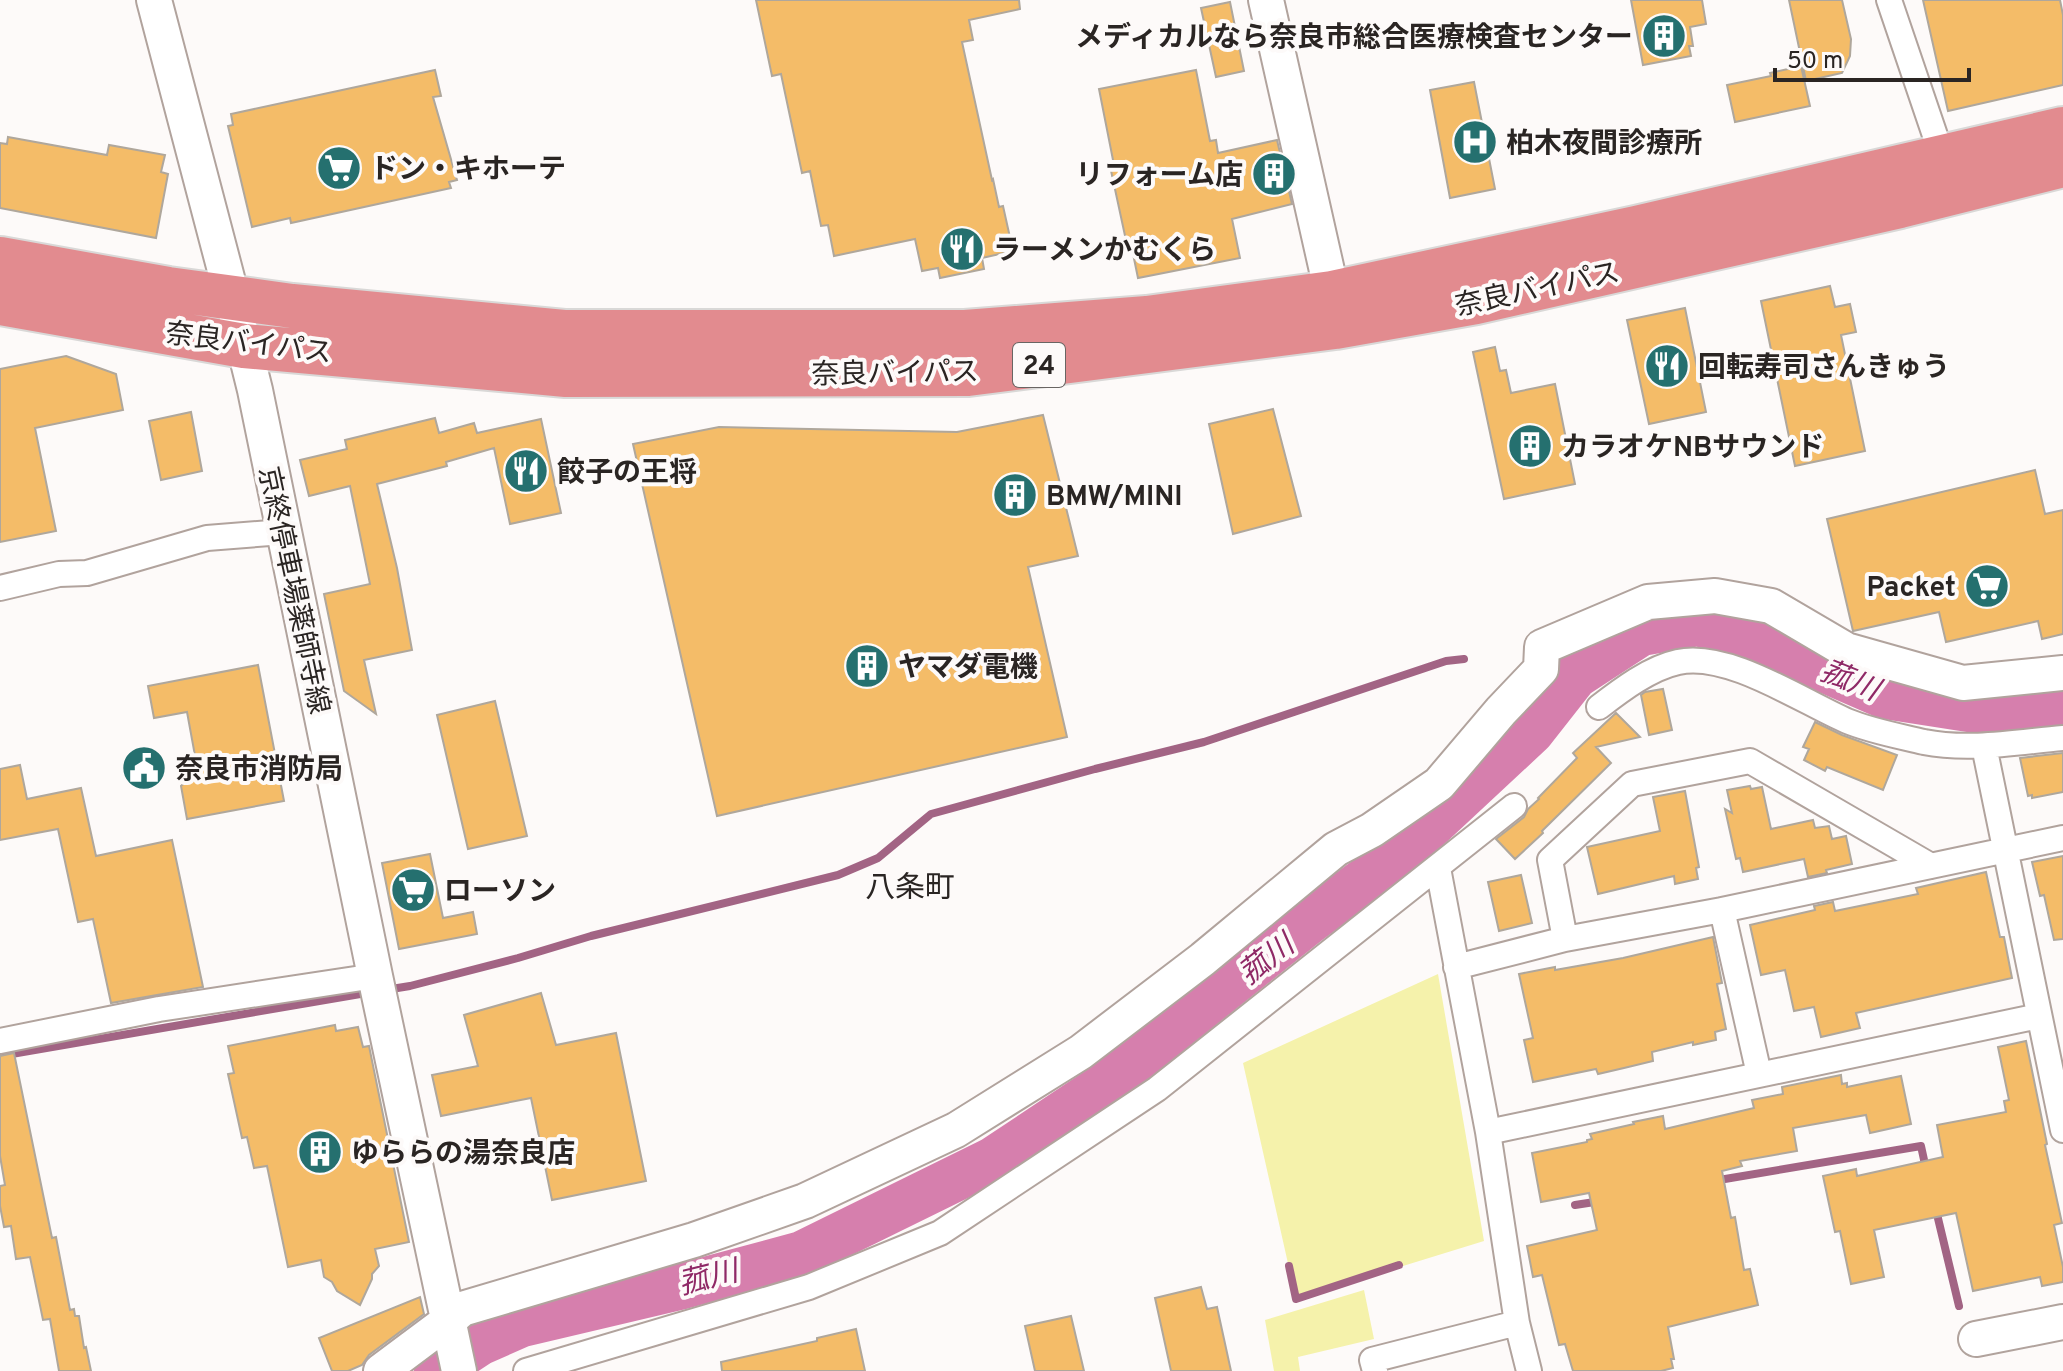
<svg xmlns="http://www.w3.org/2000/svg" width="2063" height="1371" font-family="Overpass,'Noto Sans JP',sans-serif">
<rect width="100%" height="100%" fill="#fdfaf9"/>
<!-- green -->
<path fill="#f5f2ab" d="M1438 974 1484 1241 1296 1299 1243 1063Z
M1364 1290 1374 1339 1298 1357 1300 1371H1274L1265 1320Z"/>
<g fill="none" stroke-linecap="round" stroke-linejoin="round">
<!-- stream -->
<path stroke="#a26484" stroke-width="8" d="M385 990 410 986 518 958 591 936 838 875 878 858 931 814 1095 769 1204 742 1446 661 1464 659
M0 1056 372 992
M1713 1181 1921 1146 1926 1169
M1575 1205 1601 1201
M1936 1210 1959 1306
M1289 1266 1296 1299 1399 1265"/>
<!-- river -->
<path stroke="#d67fad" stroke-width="46" d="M437 1371 479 1343 522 1324 683 1286 802 1254 993 1160 1098 1090 1308 922 1399 855 1531 732 1575 676 1641 633 1698 623 1763 643 1885 696 1975 710H2051L2063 707"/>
</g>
<!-- building -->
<path fill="#f4bc68" stroke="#afa79c" stroke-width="2" d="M756 0H1019L1020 9 969 20 973 40 962 42 992 180 993 179 999 207 1003 206 1013 251 982 258 984 269 940 278 938 268 922 271 915 239 834 256 828 225 821 226 810 171 802 173 781 74 772 76Z
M1631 0H1702L1706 24 1690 27 1693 46H1689L1691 56 1643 65Z
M1789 0H1842L1851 39 1850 56 1842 73 1806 81Z
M1923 0H2060L2063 15V85L1948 111Z
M1230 2 1244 71 1216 77 1201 8Z
M1801 66 1810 106 1735 122 1727 85 1771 76 1770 73Z
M435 70 441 96 433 97 457 180 449 182 451 188 291 223 290 218 252 227 228 126 233 125 231 114Z
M1196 70 1210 141 1216 140 1218 153 1277 140 1292 204 1232 219 1240 258 1138 278 1131 244 1127 245 1110 166 1114 165 1099 89Z
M1474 82 1495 189 1450 198 1430 90Z
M8 137 107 155 109 145 165 155 161 172 168 174 156 238 0 208V143L7 144Z
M1830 286 1835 307 1850 304 1856 332 1841 335 1865 451 1795 466 1761 301Z
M1685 308 1706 412 1649 424 1627 320Z
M1495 347 1500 371 1506 370 1511 393 1555 384 1575 484 1504 499 1473 352Z
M66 356 116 374 123 410 35 428 56 531 0 542V369Z
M1273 409 1301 516 1233 534 1209 424Z
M191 412 202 471 161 480 149 421Z
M1043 415 1078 556 1028 567 1067 737 717 816 633 444 719 427 957 432Z
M435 418 439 433 474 423 477 433 541 419 561 513 510 524 494 448 446 462 447 466 377 484 397 568 412 650 364 660 376 714 344 691 324 594 370 584 350 486 309 496 300 460 347 449 345 440Z
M2035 470 2045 514 2063 510V634L2042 639 2038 621 1946 642 1939 612 1853 631 1827 519Z
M258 665 284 801 187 819 181 786 198 772 187 712 154 718 148 686Z
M1663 689 1672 730 1649 735 1641 695 1645 692Z
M495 701 527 836 468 849 437 715Z
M1616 713 1640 737 1596 747 1611 763 1542 831 1543 833 1515 859 1496 839 1524 817 1528 809 1539 799 1538 798 1577 758 1573 753Z
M1815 722 1842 735 1897 755 1883 790 1827 767 1825 771 1804 760 1809 749 1803 747Z
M2063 753V792L2032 798V795L2028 796 2020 758Z
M20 765 27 799 81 788 96 856 172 840 203 987 111 1003 93 919 78 922 58 829 0 840V769Z
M1750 786 1751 789 1762 787 1771 829 1813 820 1815 828 1829 826 1832 839 1846 836 1852 864 1826 870 1827 873 1808 877 1804 859 1743 872 1740 858 1736 859 1725 809 1732 813 1727 790Z
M1685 791 1699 867 1696 868 1698 879 1675 884 1674 876 1598 894 1587 847 1660 831 1653 797Z
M430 854 443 918 473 912 477 934 399 949 382 863Z
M2063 856V939L2054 940 2044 895 2040 896 2032 862Z
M1986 872 2000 937H2004L2012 978 1856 1013 1860 1028 1821 1037 1814 1007 1794 1011 1785 970 1761 975 1750 925 1815 910 1814 906 1833 902 1835 911 1918 894 1916 888Z
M1521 875 1532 923 1499 931 1488 882Z
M1713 937 1722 983 1717 984 1726 1029 1715 1032 1716 1040 1693 1045V1042L1652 1052 1653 1061 1624 1068 1598 1074 1596 1069 1533 1082 1524 1040 1533 1038 1519 974 1555 967V970L1623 958Z
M541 993 556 1045 616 1033 646 1181 552 1200 531 1098 441 1116 432 1075 478 1066 464 1015Z
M335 1025 336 1031 358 1027 363 1047 369 1046 409 1242 375 1249 379 1266 372 1274V1279L360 1305 337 1291 332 1282 324 1277 321 1260 288 1267 267 1166 254 1168 247 1137 242 1138 228 1074 234 1073 228 1046Z
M2026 1041 2047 1144 2045 1145 2062 1223 2054 1225 2063 1267V1282L2042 1286 2040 1277 1973 1291 1956 1213 1874 1230 1884 1277 1851 1284 1840 1231 1835 1232 1823 1176 1856 1169 1857 1176 1943 1157 1937 1125 2006 1112 2004 1101 2009 1100 1998 1047Z
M14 1053 52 1238 56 1237 70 1310 74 1309 75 1316H79L84 1348 86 1347 91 1371H59L50 1319 43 1320 30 1257 16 1259 11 1226 4 1227 0 1206V1186L5 1185 0 1156V1056Z
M1841 1075 1842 1084 1847 1083V1087L1901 1076 1911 1124 1870 1133 1866 1115 1793 1128 1797 1151 1740 1161 1742 1166 1722 1171 1731 1218 1735 1217 1744 1270 1750 1269 1758 1305 1668 1327 1674 1359H1671L1673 1368 1661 1371H1573L1565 1344 1559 1345 1542 1275 1533 1277 1527 1246 1597 1230 1589 1193 1541 1202 1532 1153 1587 1142V1140L1592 1139 1590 1134 1634 1124 1633 1122 1663 1116 1665 1129 1754 1108 1752 1100 1783 1094 1782 1087Z
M1201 1287 1207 1309 1217 1307 1231 1371H1171L1155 1298Z
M420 1297 424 1314 369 1355 362 1365 348 1371H332L319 1338Z
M1071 1316 1084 1371H1035L1025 1326Z
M856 1329 865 1371H722L721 1362 817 1341V1338Z"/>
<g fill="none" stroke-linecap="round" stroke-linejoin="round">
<!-- street casing -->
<g stroke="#b1a39d" stroke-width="28">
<path id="street" d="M1889 0 1942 156
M0 588 59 574 87 573 207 538 283 532
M1599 707C1621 690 1650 668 1678 662 1728 651 1801 701 1847 721 1871 731 1899 736 1924 742 1969 751 2017 742 2063 738
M1984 746 2063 1130
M1438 868 1488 1132 1517 1323 1529 1371
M1722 910 1759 1074
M1565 939 1550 860 1632 784 1750 761 1931 866
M1456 967 1565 939 1722 910 2063 838
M0 1041 159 1009 375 976
M1488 1132 2039 1016
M526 1371 809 1287 940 1233 1157 1089 1514 806
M1375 1371 1372 1360 1517 1323"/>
</g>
<!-- secondary casing -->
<g stroke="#b1a39d" stroke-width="38">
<path id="secondary" d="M154 0 232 297 255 390 375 976 459 1371
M1266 0 1332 293
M1976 1339 2063 1322
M381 1371 448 1321 462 1309 694 1240 805 1201 956 1130 1081 1052 1203 959 1336 849 1372 830 1439 784 1501 711 1541 669 1542 647 1648 602 1715 596 1771 606 1846 650 1963 683 2063 673"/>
</g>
<!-- highway casing -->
<g stroke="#d9d8d7" stroke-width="48">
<path id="highway" d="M0 259 168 289 292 306 564 332H965L1147 318 1332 293 1636 228 2063 129
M0 303 244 346 566 375 968 374 1335 327 1476 302 1900 206 2063 165"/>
</g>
<!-- street -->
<use href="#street" stroke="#fff" stroke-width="24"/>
<!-- secondary -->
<use href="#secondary" stroke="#fff" stroke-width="34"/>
<!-- highway -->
<use href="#highway" stroke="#e28b8f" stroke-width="44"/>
</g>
<!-- icons -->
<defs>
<g id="building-disc" transform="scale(2.3)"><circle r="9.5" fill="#25706f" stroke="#fdfaf9"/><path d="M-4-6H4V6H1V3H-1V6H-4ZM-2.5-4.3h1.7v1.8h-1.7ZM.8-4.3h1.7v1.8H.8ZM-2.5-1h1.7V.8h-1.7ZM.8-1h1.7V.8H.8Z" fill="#fff"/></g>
<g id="hospital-disc" transform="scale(2.3)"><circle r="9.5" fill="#25706f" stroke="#fdfaf9"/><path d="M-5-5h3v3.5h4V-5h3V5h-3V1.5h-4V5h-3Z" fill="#fff"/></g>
<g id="supermarket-disc" transform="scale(2.3)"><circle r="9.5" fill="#25706f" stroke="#fdfaf9"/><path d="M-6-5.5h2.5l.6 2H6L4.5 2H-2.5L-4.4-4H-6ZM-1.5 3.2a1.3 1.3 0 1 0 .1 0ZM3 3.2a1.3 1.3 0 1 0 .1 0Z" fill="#fff"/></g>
<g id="restaurant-disc" transform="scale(2.3)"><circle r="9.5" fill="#25706f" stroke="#fdfaf9"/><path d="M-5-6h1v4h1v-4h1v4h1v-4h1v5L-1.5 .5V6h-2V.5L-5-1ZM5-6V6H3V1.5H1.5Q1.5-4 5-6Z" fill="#fff"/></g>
<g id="civic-disc" transform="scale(2.3)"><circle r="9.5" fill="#25706f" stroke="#fdfaf9"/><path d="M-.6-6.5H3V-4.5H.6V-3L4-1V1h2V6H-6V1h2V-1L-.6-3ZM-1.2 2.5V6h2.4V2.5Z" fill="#fff"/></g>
</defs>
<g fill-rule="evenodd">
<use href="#building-disc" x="1664" y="36"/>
<use href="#hospital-disc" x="1475" y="142"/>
<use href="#supermarket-disc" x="339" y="168"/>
<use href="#building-disc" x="1274" y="174"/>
<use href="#restaurant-disc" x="962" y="249"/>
<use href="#restaurant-disc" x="1667" y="366"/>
<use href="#building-disc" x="1530" y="446"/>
<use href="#restaurant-disc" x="526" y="471"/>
<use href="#building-disc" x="1015" y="495"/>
<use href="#supermarket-disc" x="1987" y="586"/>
<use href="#building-disc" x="867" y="666"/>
<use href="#civic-disc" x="144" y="768"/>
<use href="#supermarket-disc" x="413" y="890"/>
<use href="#building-disc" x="320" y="1152"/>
</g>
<g text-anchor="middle" stroke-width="8" stroke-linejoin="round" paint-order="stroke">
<!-- shield labels -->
<rect fill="#fdfaf9" stroke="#696563" stroke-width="2" x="1013" y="343" width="52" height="44" rx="6"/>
<g font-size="26" font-weight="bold" fill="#2a2523">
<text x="1039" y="374">24</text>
</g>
<!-- poi labels -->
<g font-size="28" font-weight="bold" fill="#2a2523" stroke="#fdfaf9" text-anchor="start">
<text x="1633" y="46" text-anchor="end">メディカルなら奈良市総合医療検査センター</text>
<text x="1506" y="152">柏木夜間診療所</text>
<text x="370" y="178">ドン・キホーテ</text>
<text x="1243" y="184" text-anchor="end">リフォーム店</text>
<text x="993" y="259">ラーメンかむくら</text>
<text x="1698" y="376">回転寿司さんきゅう</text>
<text x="1561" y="456">カラオケNBサウンド</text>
<text x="557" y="481">餃子の王将</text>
<text x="1046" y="505">BMW/MINI</text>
<text x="1956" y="596" text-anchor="end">Packet</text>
<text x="898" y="676">ヤマダ電機</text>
<text x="175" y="778">奈良市消防局</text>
<text x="444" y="900">ローソン</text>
<text x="351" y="1162">ゆららの湯奈良店</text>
</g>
<!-- street labels -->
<g font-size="28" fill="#2a2523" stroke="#fdfaf9">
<text transform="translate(1537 288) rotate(-12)" y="10">奈良バイパス</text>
<text transform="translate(249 342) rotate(7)" y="10">奈良バイパス</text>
<text transform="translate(895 372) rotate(-1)" y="10">奈良バイパス</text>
<text transform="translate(295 590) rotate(78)" y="10">京終停車場薬師寺線</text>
</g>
<!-- water labels -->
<g font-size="30" font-style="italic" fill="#8f2966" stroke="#fdfaf9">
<text transform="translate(1850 680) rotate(22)" y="10">菰川</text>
<text transform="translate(1266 959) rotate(-38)" y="10">菰川</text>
<text transform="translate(708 1277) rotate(-14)" y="10">菰川</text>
</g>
<!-- neighbourhood labels -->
<g font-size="30" fill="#2a2523" stroke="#fdfaf9">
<text x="910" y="897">八条町</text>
</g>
</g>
<!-- scale -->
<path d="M1775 68v12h194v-12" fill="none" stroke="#2a2523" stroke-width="4"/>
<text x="1787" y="68" font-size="24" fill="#2a2523" stroke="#fdfaf9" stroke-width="6" paint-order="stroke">50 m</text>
</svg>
